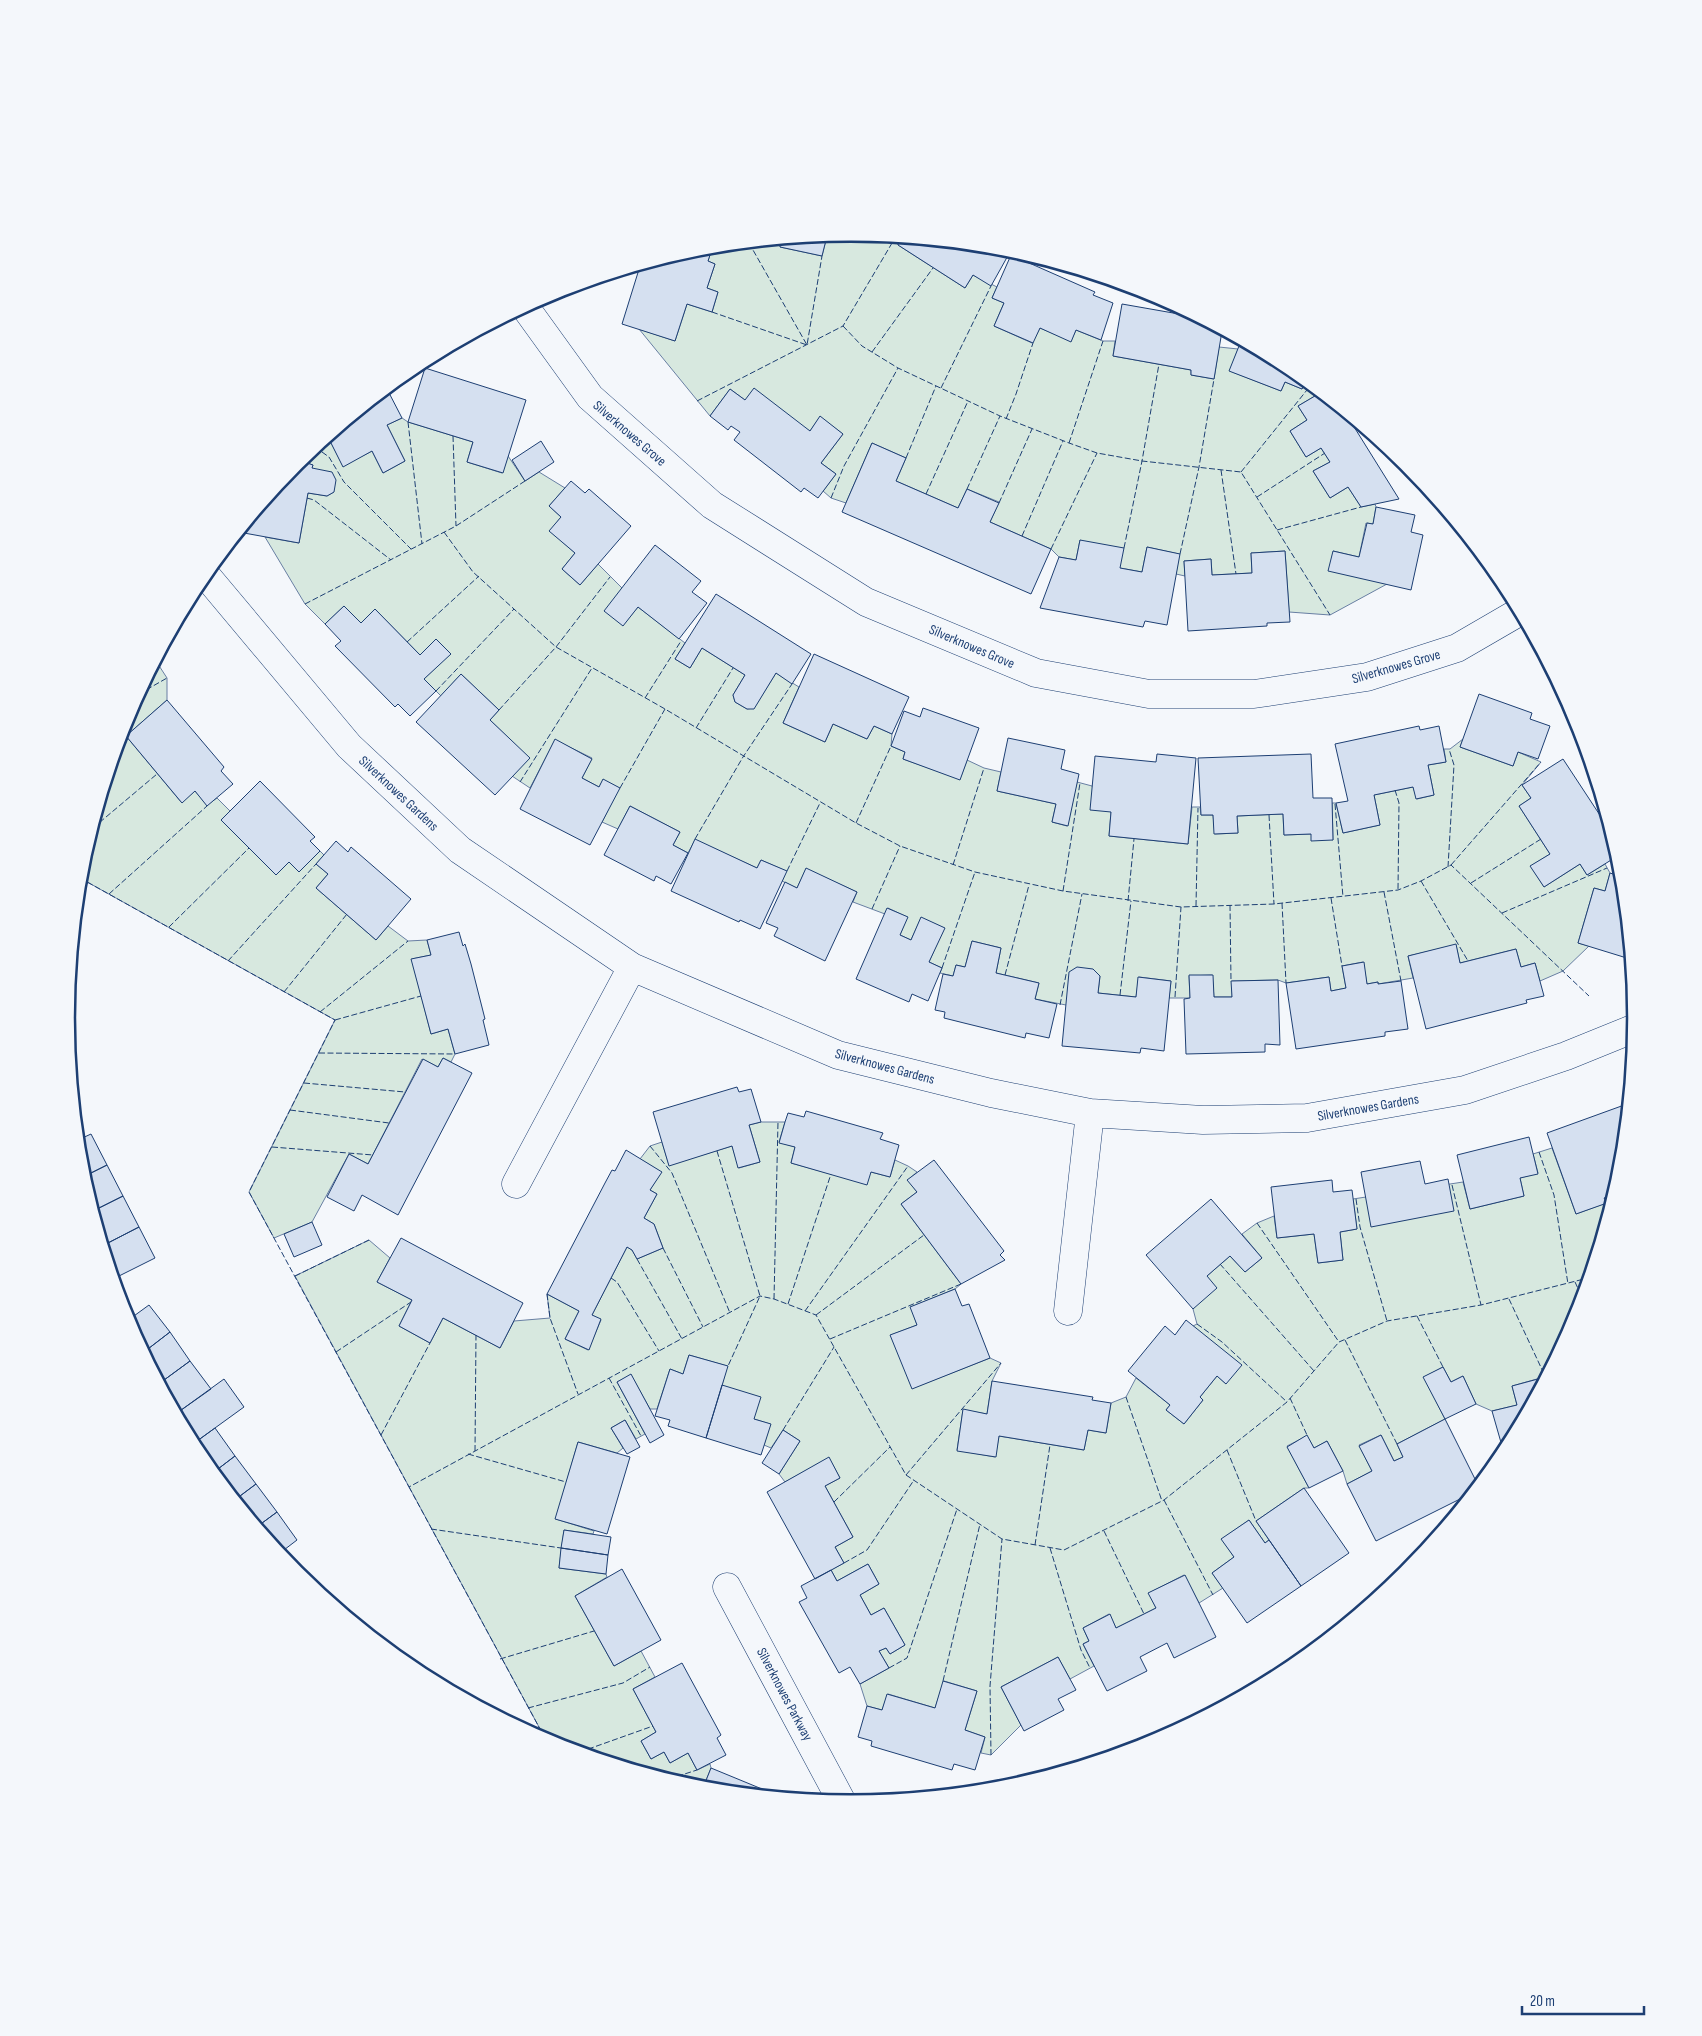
<svg xmlns="http://www.w3.org/2000/svg" width="1702" height="2036" font-family="'Sofia Sans Condensed',sans-serif">
<rect width="100%" height="100%" fill="#f4f7fb"/>
<!-- green -->
<path fill="#d7e8df" stroke="#687fa3" d="M863 234 899 238 898 245 965 288 973 275 997 287 992 298 1004 303 994 326 1032 343 1040 328 1071 341 1076 330 1103 341H1115L1113 356 1191 370V375L1214 379 1219 347 1238 349 1230 371 1281 391 1285 382 1302 389 1306 381 1320 393 1298 406 1307 420 1290 431 1306 457 1321 448 1330 462 1313 471 1330 498 1348 487 1361 507 1375 504 1376 507 1373 524 1366 523 1359 557 1333 551 1387 584 1330 615 1289 612 1285 551 1251 553 1252 573 1212 575 1211 559 1184 561 1185 576 1176 574 1179 554 1147 547 1142 572 1120 568 1080 540 1076 560 1059 557 1051 549 990 522 999 502 967 489 958 508 896 481 906 458 872 443 846 503 831 498 823 491 836 474 821 463 843 434 820 417 810 431 745 400 730 389 710 416 639 329 675 341 687 304 712 312 718 292 707 288 715 264 708 261 711 252 699 248 781 240 780 247 822 256 827 236 861 242Z
M402 418 408 422 473 442 467 462 502 473 508 456 525 481 539 472 565 488 549 506 561 517 550 531 575 553 562 569 580 585 598 564 622 588 623 625 638 607 685 643 675 659 690 668 702 648 745 675 733 695 735 702 747 709 754 708 776 673 799 687 783 723 825 742 833 724 867 739 874 726 892 734 891 746 905 752 903 759 960 779 967 760 984 768 1001 772 997 791 1056 804 1052 822 1067 826 1077 782 1092 786 1111 812 1109 836 1188 844 1192 807H1200L1201 815H1213L1215 834 1238 833 1237 816 1283 814 1284 835 1311 834 1333 840 1332 803H1336L1343 833 1380 825 1374 795 1413 787 1417 799 1434 795 1428 765 1446 762 1444 749H1450L1463 739 1460 747 1513 766 1518 752 1541 762 1522 785 1531 798 1519 806 1550 854 1531 866 1544 887 1580 864 1587 875 1605 864 1610 873 1605 891 1594 888 1578 943 1589 946 1563 971 1540 981 1535 963 1521 967 1516 949 1460 963 1456 945 1408 956 1413 978 1378 984V982L1367 984 1363 962 1342 966 1346 988 1331 991 1329 977 1286 983 1278 980 1232 981V997H1214L1212 975 1189 976 1190 998H1169L1171 981 1139 977 1136 997 1098 993 1100 976 1066 1005 1035 999 1039 983 996 973 1001 948 972 941 965 967 956 965 953 976 940 973 942 968 929 962 944 928 921 918 911 940 900 935 907 917 888 908 885 914 853 902 857 892 806 869 797 888 782 881 786 871 761 860 757 868 695 840 688 853 673 845 680 832 630 806 618 829 602 822 619 788 603 780 599 787 582 778 592 758 555 740 530 788 512 776 529 758 490 720 499 710 461 674 441 696 424 679 450 654 420 655 375 609 361 623 344 606 325 624 305 604 265 537 299 543 308 493 327 496 334 492 312 468 313 465 307 463 309 453 328 437 343 466 372 451 383 473 405 461 387 425Z
M156 661 167 678V700L126 736 181 802 195 791 207 805 217 798 230 811 221 820 276 875 289 862 299 872 320 851 324 855 316 864 328 874 316 888 376 940 388 926 408 941 427 940 431 955 412 959 431 1034 448 1029 455 1054 451 1062 443 1058 438 1067 422 1059 368 1164 349 1154 312 1222 274 1238 249 1192 335 1020 80 878 81 865 126 717Z
M761 1122H785L779 1142 795 1147 791 1163 831 1174 871 1172 890 1177 895 1160 908 1166 917 1172 908 1180 917 1192 901 1204 961 1284 955 1289 911 1307 917 1325 891 1335 913 1388 990 1358 1001 1363 992 1381 987 1414 963 1410 957 1450 995 1457 999 1436 1084 1450 1088 1430 1106 1433 1111 1403 1126 1397 1136 1378 1170 1405 1166 1410 1184 1424 1203 1400 1200 1397 1217 1376 1226 1384 1193 1326 1197 1324 1193 1309 1207 1276 1230 1256 1245 1272 1262 1258 1242 1234 1257 1223 1274 1216 1277 1238 1314 1234 1318 1263 1343 1260 1340 1232 1357 1229 1353 1199 1463 1182 1470 1209 1524 1196 1520 1178 1538 1173 1533 1154 1552 1148 1576 1214 1606 1203 1604 1198 1614 1195 1576 1319 1540 1386 1537 1379 1512 1386 1517 1405 1492 1411 1476 1404 1463 1376 1451 1382 1443 1367 1424 1377 1445 1419 1397 1444 1403 1457 1394 1461 1381 1435 1359 1445 1372 1471 1347 1484 1343 1471 1327 1441 1314 1448 1307 1436 1287 1446 1309 1488H1304L1256 1521 1269 1540 1265 1543 1249 1520 1222 1539 1234 1557 1212 1573 1223 1588 1199 1603 1184 1575 1149 1593 1156 1608 1116 1628 1109 1614 1083 1628 1089 1641 1083 1644 1094 1666 1070 1679 1058 1657 1001 1687 1021 1725 991 1755 981 1753 985 1737 965 1730 977 1691 944 1681 935 1708 888 1694 882 1710 867 1706 860 1684 889 1668 879 1651 886 1648 890 1654 905 1645 884 1608 871 1615 860 1595 879 1584 868 1564 837 1581 831 1570 844 1563 835 1547 853 1537 825 1486 840 1478 829 1458 785 1482 779 1474 800 1441 783 1430 771 1448 764 1445 770 1424 754 1419 722 1385 727 1366 689 1355 683 1374 670 1369 657 1409H650L631 1375 617 1382 645 1434 636 1439 625 1420 611 1428 623 1448 617 1453 578 1442 556 1519 594 1531 593 1534 564 1530 559 1568 606 1574 607 1577 575 1596 614 1666 641 1651 655 1677 633 1689 656 1732 641 1741 651 1759 664 1752 670 1763 688 1753 697 1770 710 1764 711 1768 703 1788 546 1740 295 1276 369 1240 390 1258 377 1282 412 1300 399 1326 430 1343 443 1318 500 1348 514 1321 550 1318 547 1294 579 1311 565 1339 588 1350 601 1320 592 1315 627 1247 632 1250 637 1259 663 1248 654 1224 644 1218 657 1194 650 1190 661 1172 640 1159 650 1146 662 1142 669 1165 732 1146 739 1168 760 1162 749 1125Z"/>
<!-- building -->
<path fill="#d5e0f0" stroke="#1d3f73" d="M851 233 863 234 861 242 829 235Z
M827 236 822 256 780 247 781 240Z
M899 238 1003 248 1010 252 991 286 973 275 965 288 898 245Z
M698 248 711 252 708 261 715 264 707 288 718 292 712 312 687 304 675 341 622 324 640 266Z
M1011 255 1095 292 1093 295 1113 303 1101 340 1076 330 1071 342 1040 328 1033 343 994 326 1004 303 992 298Z
M1122 304 1196 317 1204 321 1203 324 1213 326 1222 331 1214 379 1191 375V370L1113 356Z
M1241 341 1287 366 1306 381 1302 389 1285 382 1281 391 1229 371Z
M425 368 526 400 503 473 467 462 473 442 408 422Z
M754 388 810 431 820 416 843 434 821 463 836 474 818 498 804 488 801 492 734 440 740 432 731 426 728 430 710 416 730 389 745 400Z
M387 389 402 418 387 425 405 461 383 473 372 451 343 467 328 437Z
M1320 393 1346 414 1399 499 1361 507 1348 487 1330 498 1313 471 1330 462 1321 448 1306 457 1290 431 1307 420 1298 406Z
M541 441 554 462 525 481 512 460Z
M872 443 906 458 896 481 958 508 967 489 999 503 990 522 1051 549 1031 594 842 512Z
M309 453 307 463 313 465 312 468 332 472 336 480 334 492 327 496 308 493 299 543 244 533 246 525 296 463Z
M571 481 585 493 589 489 631 526 580 585 562 569 575 553 549 531 561 517 549 506Z
M1376 507 1415 515 1411 532 1423 535 1411 590 1328 571 1333 551 1359 557 1367 523 1373 524Z
M1080 540 1124 548 1120 568 1142 572 1147 547 1180 554 1167 625 1145 621 1143 627 1040 608 1059 557 1076 560Z
M655 545 701 581 692 592 707 603 679 639 638 607 623 626 604 611Z
M1285 551 1290 622 1267 623V626L1188 631 1184 561 1211 559 1212 575 1252 573 1251 553Z
M716 594 811 654 792 684 776 673 754 709H747L735 702 733 695 745 675 702 648 690 668 675 659Z
M344 606 361 623 375 609 420 655 436 639 451 654 424 679 436 691 410 716 398 704 395 707 335 646 341 641 325 624Z
M814 654 909 697 892 734 874 726 867 739 833 724 825 742 783 723Z
M461 674 499 710 490 720 530 758 495 795 416 722Z
M1479 694 1532 713 1530 719 1550 726 1538 759 1518 752 1513 766 1460 747Z
M167 700 224 767 221 771 233 784 207 806 195 791 182 803 126 736Z
M923 708 979 728 960 780 903 759 905 752 891 746 904 711 920 717Z
M1419 726 1420 730 1439 726 1446 762 1428 765 1434 795 1416 799 1413 787 1374 795 1380 825 1343 833 1336 803 1348 801 1335 744Z
M1008 738 1065 750 1061 769 1079 774 1068 826 1052 822 1056 804 997 791Z
M555 739 592 759 582 778 599 787 603 779 620 788 590 845 520 809Z
M1157 754 1196 758 1188 844 1109 836 1111 812 1090 810 1095 756 1156 762Z
M1311 754 1313 798H1332L1333 840 1311 841V834L1284 835 1283 814 1237 816 1238 833 1214 834 1213 815H1201L1198 758Z
M1563 759 1611 832 1614 843 1609 847 1616 857 1587 875 1580 864 1544 887 1530 866 1550 854 1519 806 1531 798 1522 785Z
M260 781 315 837 310 841 320 851 299 872 289 862 276 875 221 820Z
M630 806 680 832 673 845 688 853 671 884 656 876 654 881 604 855Z
M695 839 757 868 761 860 787 871 760 929 740 920 739 922 671 891Z
M336 841 348 852 351 847 411 899 376 940 316 888 328 874 316 864Z
M806 868 857 892 825 961 774 936 778 928 766 923 785 882 797 888Z
M1610 873 1622 877 1630 959 1578 943 1594 888 1605 891Z
M887 908 908 917 900 935 911 940 921 917 945 928 929 962 942 968 928 1001 912 994 909 1002 856 979Z
M459 932 463 946 465 944 471 964 485 1019 483 1020 489 1045 455 1054 448 1029 431 1034 411 959 431 955 427 940Z
M972 941 1001 948 996 973 1039 983 1035 999 1057 1004 1049 1038 1026 1033 1025 1038 964 1023 944 1018 945 1012 935 1010 943 974 953 976 956 965 965 967Z
M1456 944 1460 963 1516 949 1521 967 1535 963 1544 996 1526 1000 1527 1003 1426 1029 1408 956Z
M1364 962 1367 984 1378 982V984L1401 981 1408 1029 1385 1032V1036L1296 1049 1286 983 1329 977 1331 991 1346 988 1342 966Z
M1077 967 1093 969 1100 976 1098 993 1136 997 1138 977 1171 981 1164 1051 1141 1048 1140 1053 1062 1046 1069 972Z
M1189 975H1213L1214 997H1232L1231 981 1278 980 1280 1045 1265 1044V1052L1186 1054 1184 999 1190 998Z
M443 1058 472 1073 398 1215 362 1195 354 1211 327 1197 349 1154 368 1164 423 1059 438 1067Z
M737 1087 739 1092 751 1089 761 1122 749 1125 760 1162 738 1168 732 1146 669 1166 653 1112Z
M1627 1104 1621 1171 1614 1195 1604 1198 1607 1203 1576 1214 1547 1133Z
M806 1111 883 1133 880 1139 899 1145 890 1177 871 1172 867 1185 791 1163 795 1147 779 1143 785 1122 788 1113 804 1117Z
M91 1134 107 1165 83 1177 78 1140Z
M1529 1137 1538 1174 1520 1178 1524 1196 1470 1209 1457 1155Z
M626 1150 662 1172 650 1190 657 1194 644 1218 654 1224 663 1248 637 1259 632 1250 627 1247 592 1315 601 1319 589 1350 565 1339 579 1311 547 1294 605 1183 612 1170 615 1171Z
M934 1160 1004 1251 1000 1255 1005 1260 961 1284 901 1204 917 1192 907 1180Z
M1420 1161 1425 1184 1448 1179 1454 1211 1371 1227 1361 1172Z
M107 1165 123 1196 93 1211 83 1177Z
M1332 1180 1333 1192 1352 1190 1357 1229 1340 1232 1343 1260 1318 1263 1314 1234 1277 1238 1271 1187Z
M123 1196 139 1227 104 1245 93 1211Z
M1211 1199 1262 1258 1245 1272 1230 1256 1207 1276 1217 1288 1193 1309 1146 1255Z
M312 1222 322 1245 294 1257 284 1234Z
M139 1227 155 1258 115 1278 104 1245Z
M401 1238 523 1303 500 1348 443 1318 430 1343 399 1326 412 1300 377 1282Z
M955 1289 962 1306 969 1304 990 1358 912 1389 890 1335 917 1325 910 1307Z
M149 1305 170 1332 144 1352 127 1321Z
M1186 1320 1242 1365 1226 1384 1217 1376 1200 1397 1203 1400 1184 1424 1166 1410 1170 1405 1128 1371 1165 1326 1175 1335Z
M170 1332 190 1361 160 1383 144 1352Z
M689 1355 728 1366 706 1438 668 1426 670 1420 655 1416 670 1369 683 1374Z
M190 1361 211 1389 177 1413 160 1383Z
M1443 1367 1451 1382 1463 1376 1476 1404 1445 1419 1423 1377Z
M631 1374 664 1435 650 1443 617 1382Z
M224 1379 244 1407 197 1441 177 1413Z
M1538 1379 1540 1386 1504 1453 1492 1411 1517 1405 1512 1386Z
M992 1381 1093 1397 1092 1400 1111 1403 1106 1433 1088 1430 1084 1450 999 1436 996 1457 957 1451 963 1409 987 1414Z
M722 1385 761 1397 754 1419 771 1424 761 1455 706 1438Z
M1445 1419 1478 1485 1472 1493 1376 1541 1347 1484 1372 1471 1359 1446 1381 1435 1394 1461 1403 1457 1397 1444Z
M625 1420 640 1447 627 1454 611 1428Z
M215 1428 235 1456 214 1472 198 1454 193 1444Z
M783 1430 800 1441 779 1474 762 1463Z
M1307 1435 1314 1448 1327 1441 1343 1471 1309 1488 1287 1447Z
M578 1442 630 1457 607 1534 555 1519Z
M235 1456 256 1484 236 1499 214 1472Z
M829 1457 840 1478 825 1486 853 1537 835 1547 844 1563 815 1579 767 1492Z
M256 1484 277 1512 258 1526 236 1499Z
M1304 1488 1349 1553 1301 1586 1256 1521Z
M277 1512 297 1540 280 1553 258 1526Z
M1249 1520 1265 1543 1269 1540 1301 1586 1247 1623 1212 1573 1234 1557 1221 1539Z
M564 1530 611 1537 608 1555 561 1548Z
M561 1548 608 1555 606 1574 559 1568Z
M868 1564 879 1584 860 1595 871 1615 884 1608 905 1645 890 1654 886 1648 879 1651 889 1668 860 1684 850 1667 839 1673 799 1602 807 1598 801 1586 831 1570 837 1581Z
M622 1569 661 1640 614 1666 575 1596Z
M1185 1575 1216 1637 1174 1658 1167 1643 1140 1657 1147 1671 1107 1691 1083 1644 1089 1641 1083 1628 1110 1614 1116 1628 1156 1608 1148 1593Z
M1058 1657 1076 1690 1058 1699 1064 1710 1024 1731 1001 1687Z
M682 1663 721 1735 717 1738 726 1755 697 1770 688 1753 670 1763 664 1752 651 1759 641 1741 656 1732 633 1689Z
M943 1681 977 1691 965 1730 985 1737 975 1770 954 1764 952 1770 871 1746 872 1741 858 1737 867 1706 882 1710 887 1694 935 1708Z
M711 1768 762 1789 760 1794 703 1788Z"/>
<g fill="none" stroke-linecap="round" stroke-linejoin="round">
<!-- minor casing -->
<g stroke="#1d3f73" stroke-width="29">
<path id="minor" d="M525 307 590 397 712 505 866 602 1036 673 1149 694H1254L1367 677 1457 648 1519 612
M205 574 349 746 460 850 632 967 838 1055 991 1093 1090 1113 1203 1120 1307 1118 1465 1090 1566 1056 1635 1028
M516 1184 632 967
M1068 1311 1090 1113
M727 1587 842 1802"/>
</g>
<!-- minor -->
<use href="#minor" stroke="#f4f7fb" stroke-width="28"/>
<!-- fence -->
<path stroke="#1d3f73" stroke-width="1" stroke-dasharray="6 2.5" stroke-linecap="butt" d="M749 243 807 345
M712 312 807 345 822 256
M843 326 862 346 898 368 1000 416 1069 443 1097 453 1142 461 1241 472 1330 615
M872 352 933 268
M941 388 991 286
M697 401 843 326 895 238
M1006 419 1016 394 1033 343
M408 422 422 544
M453 436 456 526
M1069 443 1103 341
M315 447 329 457 344 482 411 549
M906 458 936 386
M1221 470 1236 574
M1241 472 1311 385
M967 489 1000 416
M926 494 968 401
M1257 497 1325 453
M307 498 314 500 391 560
M831 498 844 466 898 368
M999 503 1032 429
M1277 530 1361 507
M444 532 473 572 556 647 665 709 856 823 900 846 975 872 1063 891 1181 907 1274 904 1398 890 1421 881 1451 865 1589 996
M1022 536 1063 441
M1124 548 1142 461 1159 364
M1051 549 1097 453
M1180 554 1199 467 1214 379
M305 604 456 526 525 481
M407 642 479 576
M436 691 514 609
M139 694 167 678
M645 698 681 641
M499 710 556 647 610 577
M696 728 733 668
M520 782 592 668
M620 788 665 709
M1395 790 1399 803 1398 890
M1335 804 1343 897
M1269 815 1274 904
M856 823 891 746
M93 828 157 774
M695 839 743 757 792 684
M953 865 984 768
M1451 865 1541 762
M1448 867 1454 765 1449 749
M787 871 820 803
M80 878 335 1020 249 1192 409 1487 760 1296 774 1299 816 1315 906 1475 1002 1539 1064 1550 1164 1500 1287 1402 1339 1342 1387 1321 1481 1305 1588 1278
M1421 881 1468 961
M1471 883 1541 839
M1063 891 1080 783
M1384 892 1401 981
M109 894 207 806
M1331 898 1342 966
M1128 901 1134 839
M1282 903 1286 983
M1230 905 1231 981
M1196 906 1198 808
M872 909 900 846
M1502 913 1607 868
M169 927 249 848
M228 961 316 864
M942 968 975 872
M1005 975 1029 885
M284 992 347 914
M1120 995 1131 901
M1175 997 1181 907
M1060 1005 1082 894
M320 1012 408 941
M335 1020 421 996
M319 1053 455 1054
M304 1083 405 1092
M290 1110 389 1123
M650 1146 672 1173 730 1313
M272 1147 373 1155
M717 1151 760 1296 728 1366
M1539 1152 1554 1195 1568 1284
M1452 1185 1481 1305
M1356 1199 1360 1227 1387 1321
M1257 1223 1339 1342
M663 1248 703 1327
M637 1259 682 1339
M1220 1264 1314 1371
M295 1276 369 1240
M611 1278 617 1282 659 1351
M1575 1282 1582 1297
M547 1294 550 1318 578 1394
M774 1299 778 1122
M1509 1299 1545 1376
M788 1304 831 1174
M805 1311 908 1166
M816 1315 924 1235
M1417 1316 1443 1367
M1197 1324 1222 1342 1287 1402
M830 1339 961 1284
M1345 1340 1397 1444
M336 1352 411 1302
M609 1378 641 1436
M1126 1397 1162 1501
M1290 1398 1307 1435
M783 1430 834 1347
M381 1435 430 1343
M1227 1450 1256 1521
M475 1451 476 1335
M468 1454 566 1482
M906 1475 1001 1363
M409 1487 546 1740
M1164 1500 1213 1595
M834 1502 890 1447
M431 1529 561 1548
M1104 1531 1144 1614
M1035 1545 1050 1445
M1050 1548 1081 1650 1090 1668
M844 1563 867 1550 914 1480
M500 1659 594 1631
M889 1668 907 1658 957 1509
M943 1681 980 1524
M528 1708 623 1683 650 1667
M580 1752 653 1726
M991 1755 990 1686 1002 1539
M669 1779 697 1770"/>
</g>
<g text-anchor="middle" stroke-width="4" stroke-linejoin="round" paint-order="stroke">
<!-- street labels -->
<g font-size="14" fill="#1d3f73" stroke="#f4f7fb">
<text transform="translate(630 433) rotate(41)" y="5">Silverknowes Grove</text>
<text transform="translate(972 646) rotate(23)" y="5">Silverknowes Grove</text>
<text transform="translate(1396 666) rotate(-16)" y="5">Silverknowes Grove</text>
<text transform="translate(399 793) rotate(43)" y="5">Silverknowes Gardens</text>
<text transform="translate(885 1066) rotate(15)" y="5">Silverknowes Gardens</text>
<text transform="translate(1368 1107) rotate(-10)" y="5">Silverknowes Gardens</text>
<text transform="translate(785 1694) rotate(62)" y="5">Silverknowes Parkway</text>
</g>
</g>
<!-- crop -->
<path d="M0 0H1702V2036H0ZM75 1018a776 776 0 1 1 1552 0a776 776 0 1 1-1552 0Z" fill="#f4f7fb" fill-rule="evenodd"/>
<path fill="none" stroke="#1d3f73" stroke-width="2.5" d="M75 1018a776 776 0 1 1 1552 0a776 776 0 1 1-1552 0Z"/>
<!-- scale -->
<path d="M1522 2006v8h122v-8" fill="none" stroke="#1d3f73" stroke-width="2.5"/>
<text x="1530" y="2006" font-size="15" fill="#1d3f73" stroke="#f4f7fb" stroke-width="4" paint-order="stroke">20 m</text>
</svg>
